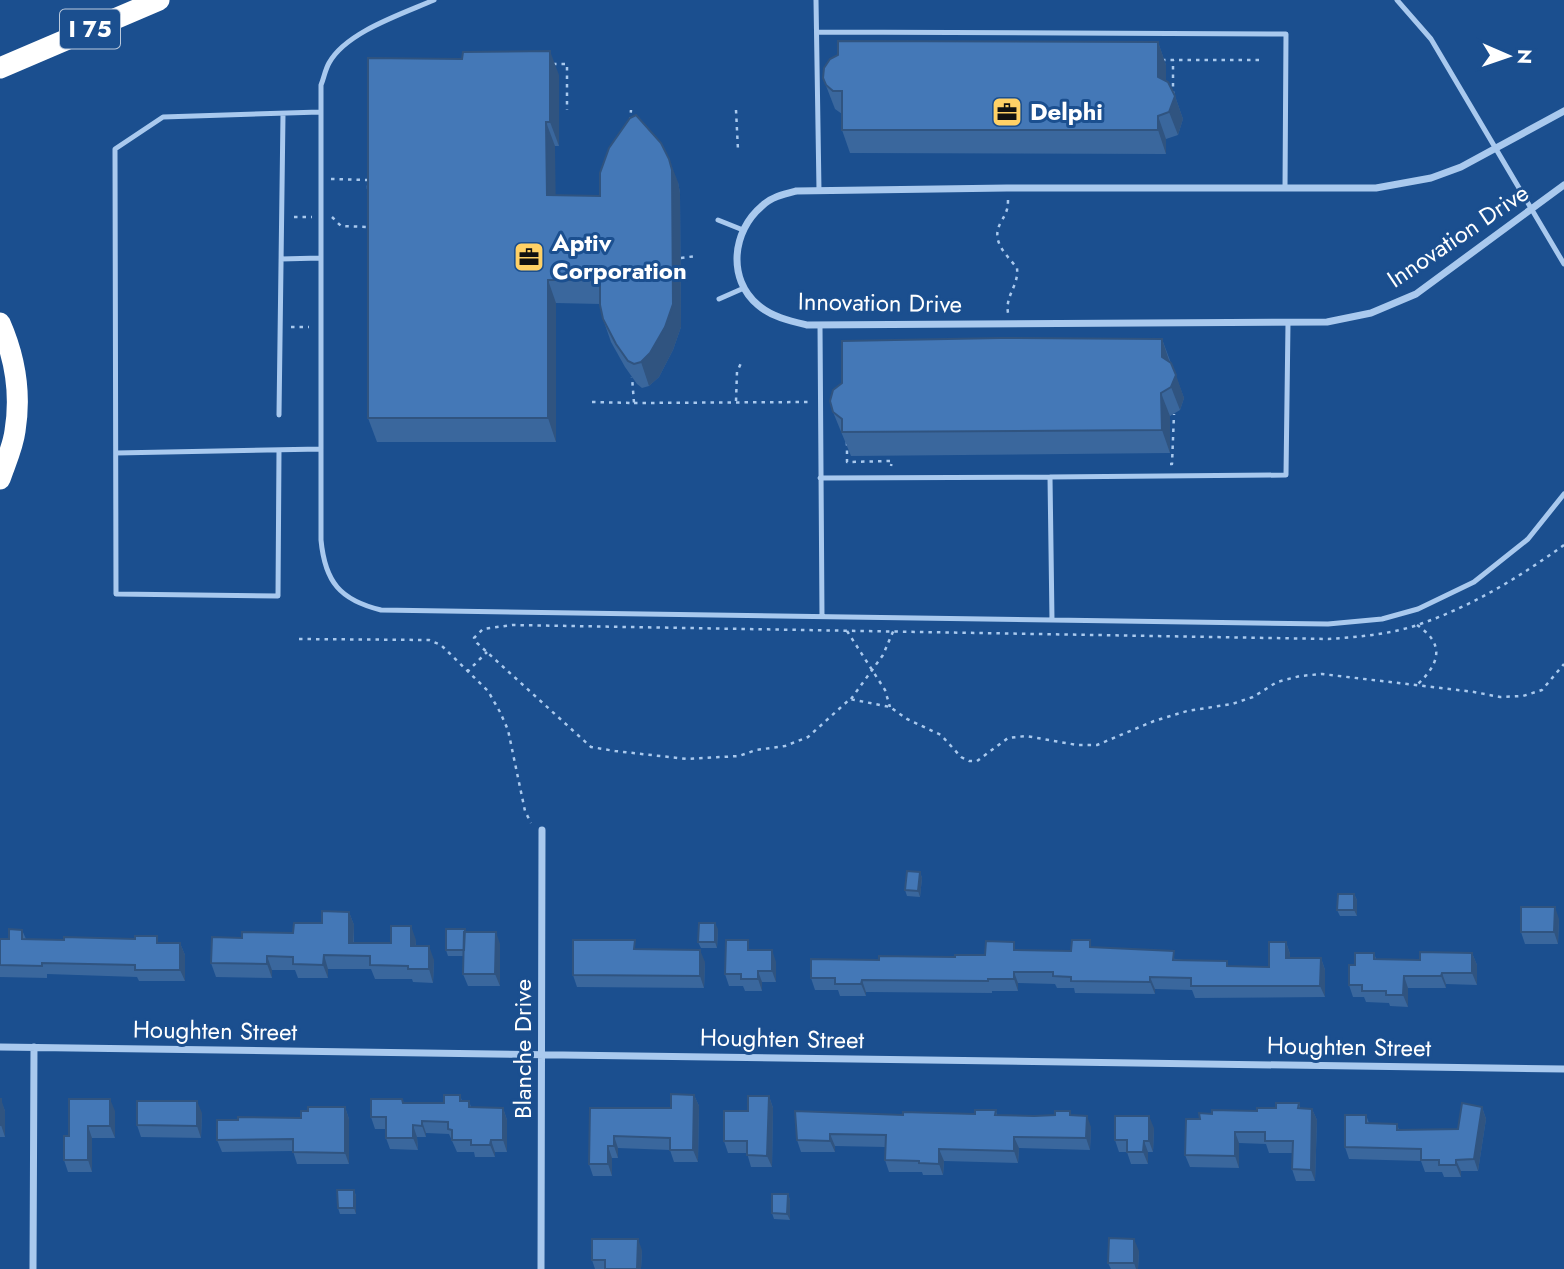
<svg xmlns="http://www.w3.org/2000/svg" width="1564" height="1269" font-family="Jost,sans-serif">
<rect width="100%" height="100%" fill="#1b4f8f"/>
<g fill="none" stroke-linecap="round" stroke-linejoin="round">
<!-- path -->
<path stroke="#a9c9ee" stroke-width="2.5" stroke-dasharray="3.5 5" stroke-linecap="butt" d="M1162 60H1260
M553 64H567V110
M1173 95V60
M736 110 738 150
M630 121 631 110
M331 179 368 180 369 228
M1008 200C1008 210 1006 213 1001 222 990 241 1006 254 1017 268 1019 286 1005 295 1008 313
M294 217H312
M332 217 341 226 368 227
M681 258 696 256
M291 327H309
M736 401 737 372 741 363
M592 402 634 403 632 377
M634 403 809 402
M847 442V462L892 461 891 466
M1170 464H1172L1174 414
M1564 545C1521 576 1474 605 1423 623 1394 634 1359 637 1328 639L512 625 483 629 474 638 477 643 591 747 615 751 687 759 739 756 756 750 785 746 808 737 850 699 890 707 907 719 941 735 961 757 969 761H977L1008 738 1026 736 1077 745H1097L1154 721 1187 711 1232 704 1253 697 1277 682 1300 676 1322 674 1474 692 1500 697 1523 696 1542 690 1564 664
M1417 625C1445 644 1440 663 1418 684
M847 631 885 690 890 707
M299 639 429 640 441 645 488 691 500 712 508 730 525 811 531 823
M467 672 487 652
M851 699 883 655 895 627"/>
<!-- lane -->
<path stroke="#a9c9ee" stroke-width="5" d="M434 0C402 14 346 32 329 63 325 70 324 78 321 85V540C325 582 340 600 381 610L1052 620
M816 0 819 190
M1397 0 1431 39 1564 264
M817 32 1286 34 1285 188
M718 220 743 230
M281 259 320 258
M719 299 744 288
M1288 323 1286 475 1050 477 1052 620 1328 624 1382 619 1418 609 1474 582 1528 539 1564 494
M820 325 822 616
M279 415 283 115
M279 451 278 596 116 594 115 149 163 117 320 112
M116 453 321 449
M820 478 1050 477"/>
<!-- street -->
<path stroke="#a9c9ee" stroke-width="7" d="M1564 111 1461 167 1431 178 1376 188H1007L796 191C784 194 771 197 762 206 732 231 727 279 758 305 772 317 790 321 807 325L1327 322 1371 313 1416 294 1564 185
M0 1047 1564 1069
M33 1269 34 1047
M541 1269 542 830"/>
<!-- highway -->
<path stroke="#fff" stroke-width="21" d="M0 68 159 0
M0 323C15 357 21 394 15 431 13 447 5 464 0 479"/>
</g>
<!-- wall -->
<path fill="#3a679d" d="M1158 42 1166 65V81L1175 96 1183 119 1178 135 1166 139V154L850 153 842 130V114L835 109 823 78 838 55Z
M559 75V146H555V195L600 196 678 182 680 193 681 327 673 350 659 377 649 386 642 388 637 384 625 367 611 342 603 319 600 304 556 303V442H377L368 418Z
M1162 339 1184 398 1180 410 1170 416V453L851 456 833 412Z
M920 872 922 878 920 897 907 896 905 890Z
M1354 894 1357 900V916H1340L1337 910Z
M349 912 354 925V943H391L416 940V946L434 960 433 983 413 982 412 979H375L371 969H328V978H298L295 970H272V978L216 977 211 963 242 938 293 933 322 923Z
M1559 919 1558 944H1525L1521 932Z
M718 929 717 948H701L698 942Z
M22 930 26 939 180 943 185 955V981H139L137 977 47 974V978L0 977V939H9Z
M466 932 500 944V986H468L463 974 464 956H448L446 950Z
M1286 942 1290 954V958H1321L1325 970V997L1195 998 1192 990 1155 989V994L1075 993 1074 988H1057L1055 984 1018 983V991H992V993L866 992V996H840L838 990H815L811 978 879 960 955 957 985 955 1017 950 1071 951 1093 948 1229 966 1269 967Z
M638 949 705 962 704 988 577 987 573 975Z
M752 950 776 962V982H762V991H745L743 986H729L725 974Z
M1374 953 1376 959 1420 960 1472 953 1477 965V985L1446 984V988H1408V1007L1390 1006 1389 1003 1366 1002 1364 997H1353L1349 985 1355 965Z
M460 1095 462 1101H469L471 1107 503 1108 507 1120V1152H495V1157H475L474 1152H457L449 1134 426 1133V1137H417L418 1150 390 1149 386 1138V1129H375L371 1117 402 1099 404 1103H444Z
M694 1095 699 1106 698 1162H674L670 1150 618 1148V1158H612V1176H593L589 1164 590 1108H671Z
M769 1096 773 1108 772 1167H751L747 1153H728L724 1141 748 1111Z
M0 1099 5 1111V1137H0Z
M1299 1103 1300 1108 1312 1109 1317 1120 1315 1181H1296L1292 1169V1153H1269L1266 1144 1239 1143V1168L1190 1167 1185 1155 1200 1119 1212 1114 1257 1111Z
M345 1107 349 1119V1164H297L293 1151 222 1152 217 1140 238 1120 301 1118 308 1111Z
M1482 1107 1486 1119 1478 1171H1461V1177H1444L1442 1172H1425L1421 1161 1349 1159 1345 1147 1366 1115 1369 1123 1397 1124 1399 1130 1458 1129Z
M996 1110 997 1115H1071L1091 1127 1090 1150 1019 1148 1018 1163 944 1161 943 1175H923L922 1172H889L885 1160V1147L835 1146V1152H801L797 1140 903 1115 975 1114Z
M115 1111V1138H92V1172H68L64 1160 69 1136Z
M202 1113 201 1138 141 1137 137 1125Z
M1154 1128 1153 1152H1148V1164H1131L1127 1152H1119L1115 1140Z
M354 1190 356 1196V1214H340L338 1208Z
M788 1194 790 1200V1220L774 1219 772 1213Z
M642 1250 641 1269H595L592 1260Z
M1139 1251 1138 1269H1111L1108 1263Z"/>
<!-- shaded-wall -->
<path fill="#305480" d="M1158 42 1166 65V100L1158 77Z
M550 51 559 75V146L550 122Z
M1175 96 1183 119 1178 135 1169 112Z
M1158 116 1166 139V154L1158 130Z
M546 122 555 146 556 219 547 195Z
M669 159 678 182 680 193 681 327 673 350 659 377 649 386 641 362Z
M548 280 556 303V442L548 418Z
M1162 339 1170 363 1162 357Z
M1176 375 1184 398 1180 410 1171 387Z
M1161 393 1170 416V453L1162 430Z
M920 872 922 878 920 897 918 891Z
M1354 894 1357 900V916L1354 910Z
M1555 907 1559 919 1558 944 1554 932Z
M349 912 354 925 353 956 349 943Z
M715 923 718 929 717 948 715 942Z
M411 926 416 940 415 960 411 946Z
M496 932 500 944V986L495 974Z
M1286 942 1290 954V970L1286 958Z
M180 943 185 955V981L180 970Z
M429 946 434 960 433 983 429 969Z
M700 950 705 962 704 988 700 976Z
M772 950 776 962V982L772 971Z
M1472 953 1477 965V985L1472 973Z
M324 955 328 969V978L323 965Z
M267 956 272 970V978L267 964Z
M1321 958 1325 970V997L1320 986Z
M758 971 762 982V991L758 979Z
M1014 972 1018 983V991L1014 979Z
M1442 973 1446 984V988L1441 976Z
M1404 976 1408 988V1007L1403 995Z
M1150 977 1155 989V994L1150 982Z
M862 980 866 992V996L861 984Z
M694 1095 699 1106 698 1162 693 1150Z
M769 1096 773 1108 772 1167 767 1156Z
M1 1099 5 1111V1137L1 1125Z
M110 1099 115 1111V1138L110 1126Z
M197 1101 202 1113 201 1138 197 1126Z
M345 1107 349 1119V1164L345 1153Z
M1482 1107 1486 1119 1478 1171 1474 1159Z
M503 1108 507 1120V1152L503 1140Z
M1312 1109 1317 1120 1315 1181 1311 1170Z
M1087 1116 1091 1127 1090 1150 1086 1138Z
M1149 1116 1154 1128 1153 1152 1149 1141Z
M422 1121 426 1133V1137L422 1126Z
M413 1125 417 1137 418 1150 413 1138Z
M88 1126 92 1138V1172L88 1160Z
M1235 1132 1239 1143V1168L1235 1156Z
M830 1134 835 1146V1152L830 1141Z
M614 1136 618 1148V1158L614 1146Z
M1014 1137 1019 1148 1018 1163 1014 1151Z
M491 1140 495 1152V1157L490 1145Z
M1144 1141 1148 1152V1164L1143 1152Z
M608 1146 612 1158V1176L608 1164Z
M939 1149 944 1161 943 1175 939 1164Z
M1456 1160 1461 1171V1177L1456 1165Z
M354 1190 356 1196V1214L354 1208Z
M788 1194 790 1200V1220L787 1214Z
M638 1239 642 1250 641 1269H637Z
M1134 1239 1139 1251 1138 1269H1136L1134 1263Z"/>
<!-- building -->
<path fill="#4478b7" stroke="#305480" stroke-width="2" d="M838 41 1158 42V77L1168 82 1175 96 1169 112 1158 116V130H842V91H833L826 85 823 78 824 68 830 59 838 55Z
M550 51V122H546L547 195 600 196V173L609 148 630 118 636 115 661 143 669 159 672 170 673 304 665 327 650 353 641 362 634 364 628 361 616 344 603 319 600 305V280H548V418H368V58L462 59 463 52Z
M1000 338 1162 339V357L1171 363 1176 375 1171 387 1161 393 1162 430 842 432V419L833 412 830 401 833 390 842 383V341Z
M907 871 920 872 918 891 905 890Z
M1338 894H1354V910H1337Z
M1521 907H1555L1554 932H1521Z
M322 911 349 912V943H391V926H411V946H429V969H408V966L370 965V956L324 955 323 965 293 964V957L267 956V964L211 963 212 937 242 938V932L293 933 294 923H322Z
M699 923H715V942H698Z
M9 929 22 930V939L64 940V937L135 939V936H157V943H180V970H135V965L42 963V966L0 965V939H9Z
M446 929H465L464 950H446Z
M464 932H496L495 974H463Z
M573 940H635L634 949 700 950V976L573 975Z
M726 940H748V950H772V971H758V979H741V974H725Z
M1072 940H1090V947L1174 951 1173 960 1227 961V966L1269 967V942H1286V958H1321L1320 986H1191V978L1150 977V982L1071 981V977L1053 976V972H1014V979H988V981L862 980 861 984H835V978H811V959L879 960V956L955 957V955H985L986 941 1014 942V950L1071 951Z
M1420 952 1472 953V973H1442L1441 976H1404L1403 995H1386V991H1362V985H1349V965H1355V953H1374V959L1420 960Z
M671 1094 694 1095 693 1150H670V1138L614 1136V1146H608V1164H589L590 1108H671Z
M444 1095H460V1101H469V1107L503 1108V1140H491L490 1145H471V1140H452V1130L448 1129V1122L422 1121V1126L413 1125V1138H386V1117H371V1099H402L403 1103H444Z
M748 1096H769L767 1156 747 1155V1141H724V1111H748Z
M0 1099H1V1125H0Z
M69 1099H110V1126H88V1160H64V1136H69Z
M137 1101H197V1126L137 1125Z
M1276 1103H1299L1298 1108 1312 1109 1311 1170 1292 1169 1293 1141H1265V1132H1235V1156L1185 1155 1186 1119H1200L1199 1113 1212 1114V1110L1257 1111V1108H1276Z
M1462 1103 1482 1107 1474 1159 1456 1160V1165H1439V1160H1421V1149L1345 1147V1115H1366V1123L1397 1124V1130L1458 1129Z
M308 1107H345V1153L293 1152V1139L217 1140V1120H238V1117L301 1118V1111H308Z
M975 1110H996L995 1115 1034 1116 1055 1115V1111H1070V1115L1087 1116 1086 1138 1014 1137V1151L939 1149V1164L919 1163V1161L885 1160 886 1135 830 1134V1141L797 1140 795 1111 903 1115V1112L975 1114Z
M1115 1116H1149V1141H1144L1143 1152H1127V1140H1115Z
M337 1190H354V1208H338Z
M772 1194H788L787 1214 772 1213Z
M1109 1238 1134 1239V1263H1108Z
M592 1239H638L637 1269H605V1260H592Z"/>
<!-- icons -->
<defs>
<g id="office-square" transform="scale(1.575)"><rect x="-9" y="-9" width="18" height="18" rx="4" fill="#ffd166" stroke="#1b4f8f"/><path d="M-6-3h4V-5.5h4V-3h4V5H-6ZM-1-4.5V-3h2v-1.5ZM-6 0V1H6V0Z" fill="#111"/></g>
</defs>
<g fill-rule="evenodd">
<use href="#office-square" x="1007" y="112"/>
<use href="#office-square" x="529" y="257"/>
</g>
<g text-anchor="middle" stroke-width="6" stroke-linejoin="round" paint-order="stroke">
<!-- shield labels -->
<rect fill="#1b4f8f" stroke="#bbcadd" stroke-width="2" x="60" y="9.5" width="60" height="39" rx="5"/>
<g font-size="23" font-weight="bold" fill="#fff">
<text x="90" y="37">I 75</text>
</g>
<!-- poi labels -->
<g font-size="24" font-weight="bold" fill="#fff" stroke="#1b4f8f" text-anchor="start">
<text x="1030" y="120">Delphi</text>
<text x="552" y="251">Aptiv<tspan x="552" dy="28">Corporation</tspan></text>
</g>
<!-- street labels -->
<g font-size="24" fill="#fff" stroke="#1b4f8f">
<text transform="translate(1458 236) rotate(-34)" y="8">Innovation Drive</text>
<text transform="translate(880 303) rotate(1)" y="8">Innovation Drive</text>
<text transform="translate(215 1031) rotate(1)" y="8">Houghten Street</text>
<text transform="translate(782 1039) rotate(1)" y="8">Houghten Street</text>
<text transform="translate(1349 1047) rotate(1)" y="8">Houghten Street</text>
<text transform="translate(523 1049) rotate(-90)" y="8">Blanche Drive</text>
</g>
</g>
<!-- north arrow -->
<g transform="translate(1508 56) rotate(92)" stroke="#1b4f8f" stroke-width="5" paint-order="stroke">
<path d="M0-5L12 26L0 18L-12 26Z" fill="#ffffff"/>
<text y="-10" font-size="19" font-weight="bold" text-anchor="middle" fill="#ffffff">N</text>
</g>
</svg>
